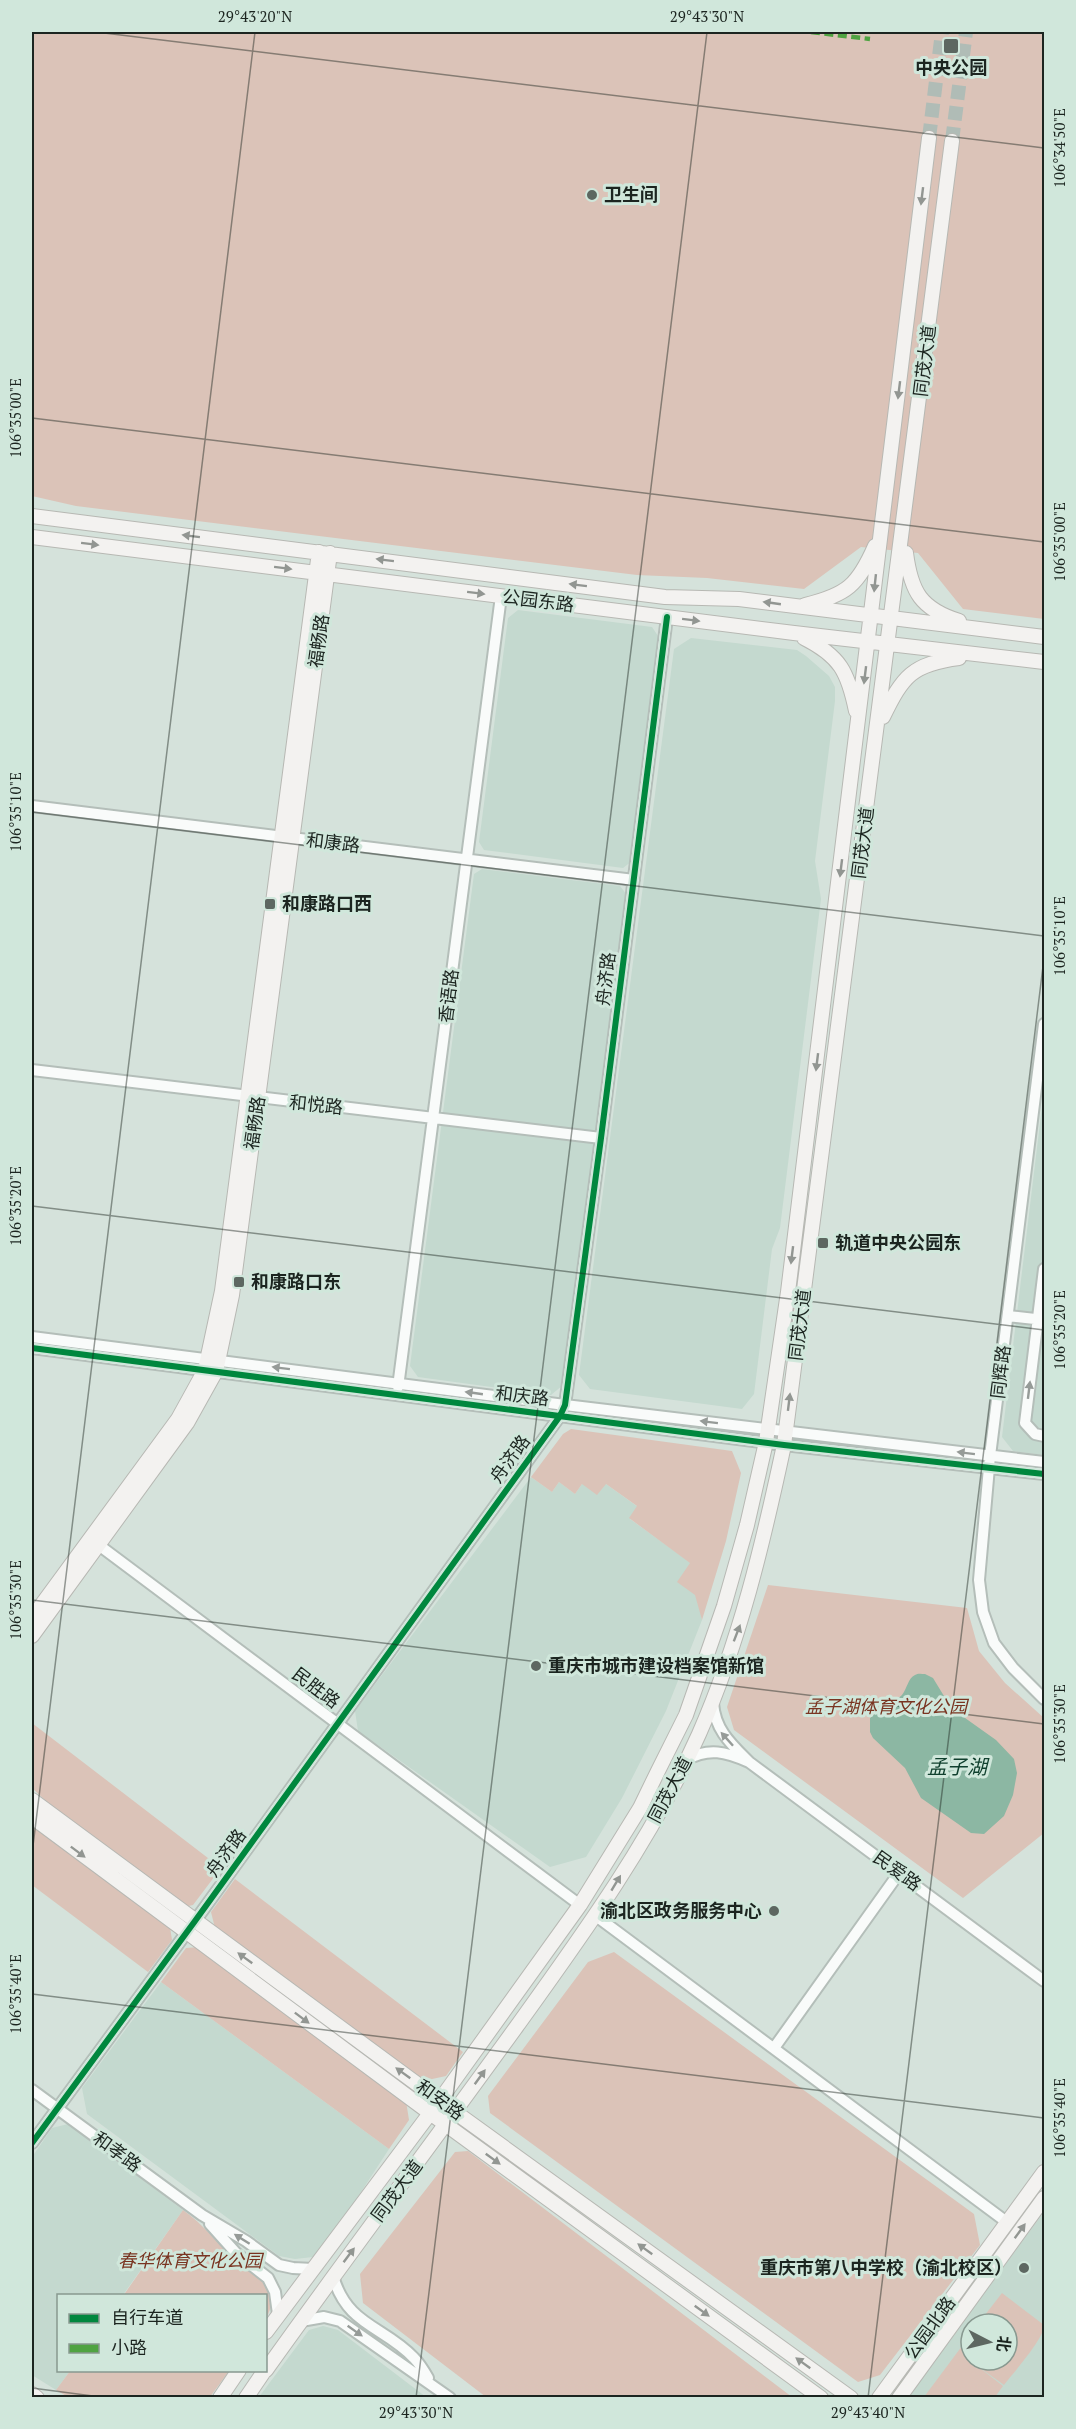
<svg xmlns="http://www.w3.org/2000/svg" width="1076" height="2429" font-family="'PT Serif','Noto Sans SC',serif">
<rect width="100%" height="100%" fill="#d5e2db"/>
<!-- built -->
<path fill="#c4d9cf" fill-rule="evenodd" d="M518 610 652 627 660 639 632 861 623 868 484 850 479 842 508 618Z
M691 638 797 650 806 656 829 676 835 687V701L815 861 821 899 780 1228 772 1249 754 1394 742 1409 590 1389 579 1375 674 649Z
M482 869 620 886 627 895 563 1385 551 1395 418 1377 410 1366 474 874Z
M1044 1090V1455L1013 1451 1002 1437Z
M531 1477 552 1492 559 1482 575 1494 582 1484H606L638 1507 630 1519 691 1563 702 1620 666 1711 622 1798 586 1857 550 1867 358 1731 355 1711Z
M161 1982 389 2149 348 2212 313 2257 295 2259 279 2256 87 2114 82 2088Z
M68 2124 183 2210 123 2295 58 2296V2370L70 2371 56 2390 32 2375V2157L52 2128Z
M1044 2212V2397H908ZM971 2324H1007V2360H971Z
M323 2326 338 2330 426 2397H259L309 2330Z"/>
<!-- green -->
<path fill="#dbc3b8" d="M32 32H1044V619L963 609 918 553 861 547 804 589 707 578 637 575 76 506 32 496Z
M571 1429 732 1451 741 1473 726 1541 702 1620 695 1595 677 1582 690 1563 629 1518 637 1506 606 1484 597 1495 582 1484 575 1494 559 1482 552 1492 531 1477 563 1434Z
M768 1585 967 1608 979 1651 1005 1683 1044 1718V1833L963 1898 734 1730 727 1707Z
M32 1723 221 1868 193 1905 184 1907 62 1816 32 1788Z
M32 1823 170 1927 172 1940 148 1972 32 1885Z
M235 1879 463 2052 446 2076 423 2081 215 1928 211 1912Z
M199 1947 406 2101 409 2120 389 2149 161 1982 186 1948Z
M614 1952 974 2214 980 2245 880 2375 858 2382 490 2113 488 2096 588 1962Z
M468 2151 792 2397H486L363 2303 360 2274 455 2152Z
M183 2210C203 2224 217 2243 236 2258 244 2266 258 2273 265 2282 273 2293 273 2307 266 2318V2296H123Z
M1002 2293 1044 2325C1045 2338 1013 2373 1004 2385L976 2365 1003 2386 995 2397H924L971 2334V2360H1007V2324H978Z
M70 2371V2370L229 2371 210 2397H68L56 2390Z"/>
<!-- water -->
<path fill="#8cb7a3" d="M925 1674 933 1678 947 1701 958 1713 996 1740 1014 1759 1017 1773 1013 1795 1004 1816 984 1834 971 1833 921 1798 905 1768 873 1738 870 1732V1718C878 1710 893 1704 902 1695 907 1689 908 1678 915 1675 918 1673 922 1674 925 1674Z"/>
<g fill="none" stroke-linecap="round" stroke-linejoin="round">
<!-- major-tunnel -->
<path stroke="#b0bcb6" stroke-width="14" stroke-dasharray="14 7" stroke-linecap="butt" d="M929 138 942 32
M952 141 966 32"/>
<!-- minor casing -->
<g stroke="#b4beb9" stroke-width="14">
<path id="minor" d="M32 806 634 880
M1044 1024 990 1456 979 1580 983 1612 994 1643 1013 1668 1044 1699
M32 1070 601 1138
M1044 1269 1025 1423 1035 1434 1044 1436
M1008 1316 1044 1320
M32 1337 565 1405 1044 1462
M32 1348 784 1445 1044 1474
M398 1387 501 596
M92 1540 580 1905
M686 1760C709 1747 726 1752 749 1762 731 1744 715 1730 713 1703
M749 1762 1044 1981
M596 1916 1008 2223
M774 2048 899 1873
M32 2090 202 2215 246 2241 279 2265 293 2268 313 2269
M32 2143 195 1921 560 1416 565 1405 601 1138 667 617
M210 2224 236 2253 268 2278 275 2292 278 2314
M333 2276C347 2326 384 2326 414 2358 420 2364 424 2371 428 2378
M301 2321 324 2317 340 2321 450 2398"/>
</g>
<!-- major casing -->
<g stroke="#b7b8b3" stroke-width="16">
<path id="major" d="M32 516 665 597 739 599 1044 637
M32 537 794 633 1044 662
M906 553C911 592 921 609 959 621
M805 605C847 595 858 585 875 546
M804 638C840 656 848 672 856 711
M883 717C903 676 912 664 959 658
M32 1618 178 1419 205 1370 222 1291 319 552
M32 1636 187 1423 216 1371 232 1295 330 553
M32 1800 455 2112 851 2398
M32 1817 430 2113 821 2398
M266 2332 440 2100 580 1905 640 1808 657 1773 686 1715 724 1606 747 1525 766 1442 788 1292 929 138
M266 2370C348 2255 434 2141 517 2026 584 1933 652 1839 699 1734 740 1641 763 1543 784 1445L952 141
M32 2394 37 2398
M220 2398 239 2370
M246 2398 265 2370
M879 2398 1044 2172
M899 2398 1044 2198"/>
</g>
<!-- minor -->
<use href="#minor" stroke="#f9fbfa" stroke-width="10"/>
<!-- major -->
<use href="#major" stroke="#f3f2f0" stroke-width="14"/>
<!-- quiet -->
<path stroke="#4fa341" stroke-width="4.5" stroke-dasharray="9 4.5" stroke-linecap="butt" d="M811 32 870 39"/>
<!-- cycleway casing -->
<g stroke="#d0e7db" stroke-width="10">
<path id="cycleway" d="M32 1348 784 1445 1044 1474
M32 2143 195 1921 560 1416 565 1405 601 1138 667 617"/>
</g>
<!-- cycleway -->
<use href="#cycleway" stroke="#00873e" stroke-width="6"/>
</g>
<!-- one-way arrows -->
<defs><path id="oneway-solid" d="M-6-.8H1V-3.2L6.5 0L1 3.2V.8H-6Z" transform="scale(1.5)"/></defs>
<g fill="#929692">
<use href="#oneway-solid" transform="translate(922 196) rotate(97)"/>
<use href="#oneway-solid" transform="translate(899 390) rotate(97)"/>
<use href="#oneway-solid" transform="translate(191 536) rotate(-173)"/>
<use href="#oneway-solid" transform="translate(90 544) rotate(7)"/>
<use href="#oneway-solid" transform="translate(385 560) rotate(-173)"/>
<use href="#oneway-solid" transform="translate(283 568) rotate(7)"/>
<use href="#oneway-solid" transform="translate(875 583) rotate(96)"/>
<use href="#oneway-solid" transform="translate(578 585) rotate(-173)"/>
<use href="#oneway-solid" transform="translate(476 593) rotate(7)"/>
<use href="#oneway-solid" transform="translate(772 603) rotate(-172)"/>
<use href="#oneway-solid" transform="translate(691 620) rotate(7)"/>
<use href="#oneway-solid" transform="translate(865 675) rotate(97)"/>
<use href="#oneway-solid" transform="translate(841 868) rotate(97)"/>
<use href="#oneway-solid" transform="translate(817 1062) rotate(97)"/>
<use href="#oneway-solid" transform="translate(792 1255) rotate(97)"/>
<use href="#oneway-solid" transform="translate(789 1402) rotate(-83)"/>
<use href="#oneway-solid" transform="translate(737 1633) rotate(-69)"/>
<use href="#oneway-solid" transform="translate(78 1852) rotate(37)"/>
<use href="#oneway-solid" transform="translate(616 1883) rotate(-59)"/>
<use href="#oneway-solid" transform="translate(245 1958) rotate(-144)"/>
<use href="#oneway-solid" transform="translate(302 2018) rotate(37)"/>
<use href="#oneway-solid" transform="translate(403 2073) rotate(-144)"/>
<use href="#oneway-solid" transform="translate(480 2077) rotate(-54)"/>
<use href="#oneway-solid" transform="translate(493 2159) rotate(36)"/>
<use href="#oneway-solid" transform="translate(1020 2231) rotate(-54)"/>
<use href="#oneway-solid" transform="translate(645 2249) rotate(-144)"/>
<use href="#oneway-solid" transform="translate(349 2255) rotate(-53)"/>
<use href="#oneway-solid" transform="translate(702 2311) rotate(36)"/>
<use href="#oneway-solid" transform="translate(803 2363) rotate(-144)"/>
</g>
<g fill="#969b98">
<use href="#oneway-solid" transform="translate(281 1368) rotate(-173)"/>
<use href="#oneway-solid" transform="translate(1029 1390) rotate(-83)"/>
<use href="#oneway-solid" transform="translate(474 1393) rotate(-172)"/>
<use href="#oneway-solid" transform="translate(709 1422) rotate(-173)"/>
<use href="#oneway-solid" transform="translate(966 1453) rotate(-173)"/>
<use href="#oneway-solid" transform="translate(727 1739) rotate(-132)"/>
<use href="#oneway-solid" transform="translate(242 2239) rotate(-148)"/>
<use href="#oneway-solid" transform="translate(355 2331) rotate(35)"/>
</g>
<!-- ticks -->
<path fill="none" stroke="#1c2520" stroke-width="1.5" stroke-opacity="0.45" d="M96 32 1044 148M32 418 1044 542M32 812 1044 936M32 1206 1044 1330M32 1600 1044 1724M32 1854 255 32M32 1994 1044 2118M32 2388 108 2398M416 2398 707 32M868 2398 1044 958"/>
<!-- markers -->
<g fill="#5d6761" stroke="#d0e7db" stroke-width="2">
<rect x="943" y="38" width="16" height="16" rx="3"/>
<circle cx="592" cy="195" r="6"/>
<rect x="264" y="898" width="12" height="12" rx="3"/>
<rect x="817" y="1237" width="12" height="12" rx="3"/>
<rect x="233" y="1276" width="12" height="12" rx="3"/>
<circle cx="536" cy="1666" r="6"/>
<circle cx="774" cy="1911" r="6"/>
<circle cx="1024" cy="2268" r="6"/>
</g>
<g text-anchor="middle" stroke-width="6" stroke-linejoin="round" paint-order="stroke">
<!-- poi labels -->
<g font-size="18" font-weight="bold" fill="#1c2520" stroke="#d0e7db" text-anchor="start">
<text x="951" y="74" text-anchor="middle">中央公园</text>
<text x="604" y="201">卫生间</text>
<text x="282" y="910">和康路口西</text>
<text x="835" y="1249">轨道中央公园东</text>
<text x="251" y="1288">和康路口东</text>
<text x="548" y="1672">重庆市城市建设档案馆新馆</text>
<text x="762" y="1917" text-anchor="end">渝北区政务服务中心</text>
<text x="1012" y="2274" text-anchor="end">重庆市第八中学校（渝北校区）</text>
</g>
<!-- street labels -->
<g font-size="18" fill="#1c2520" stroke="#d0e7db">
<text transform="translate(925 361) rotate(-83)" y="6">同茂大道</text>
<text transform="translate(538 601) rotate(7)" y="6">公园东路</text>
<text transform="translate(319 641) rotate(-82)" y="6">福畅路</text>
<text transform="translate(333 843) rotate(7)" y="6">和康路</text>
<text transform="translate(863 843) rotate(-83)" y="6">同茂大道</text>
<text transform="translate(606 979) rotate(-83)" y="6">舟济路</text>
<text transform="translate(449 996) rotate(-83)" y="6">香语路</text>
<text transform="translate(316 1105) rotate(6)" y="6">和悦路</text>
<text transform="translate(255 1123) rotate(-82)" y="6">福畅路</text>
<text transform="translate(800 1325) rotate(-83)" y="6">同茂大道</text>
<text transform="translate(1001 1372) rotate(-83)" y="6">同辉路</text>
<text transform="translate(522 1396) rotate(7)" y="6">和庆路</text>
<text transform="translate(510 1459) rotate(-54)" y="6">舟济路</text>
<text transform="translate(316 1688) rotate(37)" y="6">民胜路</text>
<text transform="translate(670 1790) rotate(-62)" y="6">同茂大道</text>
<text transform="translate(226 1853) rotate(-54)" y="6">舟济路</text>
<text transform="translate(897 1871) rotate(36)" y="6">民爱路</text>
<text transform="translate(440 2100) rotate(36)" y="6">和安路</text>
<text transform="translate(117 2152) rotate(36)" y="6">和孝路</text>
<text transform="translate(397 2191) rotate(-53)" y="6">同茂大道</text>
<text transform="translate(930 2328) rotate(-54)" y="6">公园北路</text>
</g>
<!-- park labels -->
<g font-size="18" font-style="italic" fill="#793421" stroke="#d0e7db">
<text x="886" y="1713">孟子湖体育文化公园</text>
<text x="190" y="2267">春华体育文化公园</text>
</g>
<!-- water labels -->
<g font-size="20" font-style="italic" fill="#10402e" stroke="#d0e7db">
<text x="957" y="1774">孟子湖</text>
</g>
</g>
<!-- border -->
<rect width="1076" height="2429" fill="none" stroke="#d0e7db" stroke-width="66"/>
<!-- legend -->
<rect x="57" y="2294" width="210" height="78" fill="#d0e7db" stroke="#889990" stroke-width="1.5"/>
<rect x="69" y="2314" width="30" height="9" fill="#00873e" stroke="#889990" stroke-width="1.5"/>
<text x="111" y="2324" font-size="18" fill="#1c2520">自行车道</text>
<rect x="69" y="2344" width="30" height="9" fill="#4fa341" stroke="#889990" stroke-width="1.5"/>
<text x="111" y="2354" font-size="18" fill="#1c2520">小路</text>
<!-- north arrow -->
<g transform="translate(989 2342) rotate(97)"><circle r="28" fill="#d0e7db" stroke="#889990" stroke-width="1.5"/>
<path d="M0-4.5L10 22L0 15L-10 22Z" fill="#5d6761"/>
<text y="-9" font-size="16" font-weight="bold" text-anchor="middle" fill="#1c2520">北</text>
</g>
<rect x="33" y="33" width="1010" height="2363" fill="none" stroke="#1c2520" stroke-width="2"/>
<g font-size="15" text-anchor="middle" fill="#1c2520">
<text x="255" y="22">29°43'20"N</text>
<text x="707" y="22">29°43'30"N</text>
<text transform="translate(1060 148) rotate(-90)" y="5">106°34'50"E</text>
<text transform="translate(16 418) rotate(-90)" y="5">106°35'00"E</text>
<text transform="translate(1060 542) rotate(-90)" y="5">106°35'00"E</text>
<text transform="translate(16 812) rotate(-90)" y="5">106°35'10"E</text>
<text transform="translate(1060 936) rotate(-90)" y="5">106°35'10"E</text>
<text transform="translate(16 1206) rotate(-90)" y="5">106°35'20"E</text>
<text transform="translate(1060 1330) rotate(-90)" y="5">106°35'20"E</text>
<text transform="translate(16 1600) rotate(-90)" y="5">106°35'30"E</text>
<text transform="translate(1060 1724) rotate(-90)" y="5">106°35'30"E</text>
<text transform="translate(16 1994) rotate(-90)" y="5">106°35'40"E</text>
<text transform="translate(1060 2118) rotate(-90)" y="5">106°35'40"E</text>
<text x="416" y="2418">29°43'30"N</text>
<text x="868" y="2418">29°43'40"N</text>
</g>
</svg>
